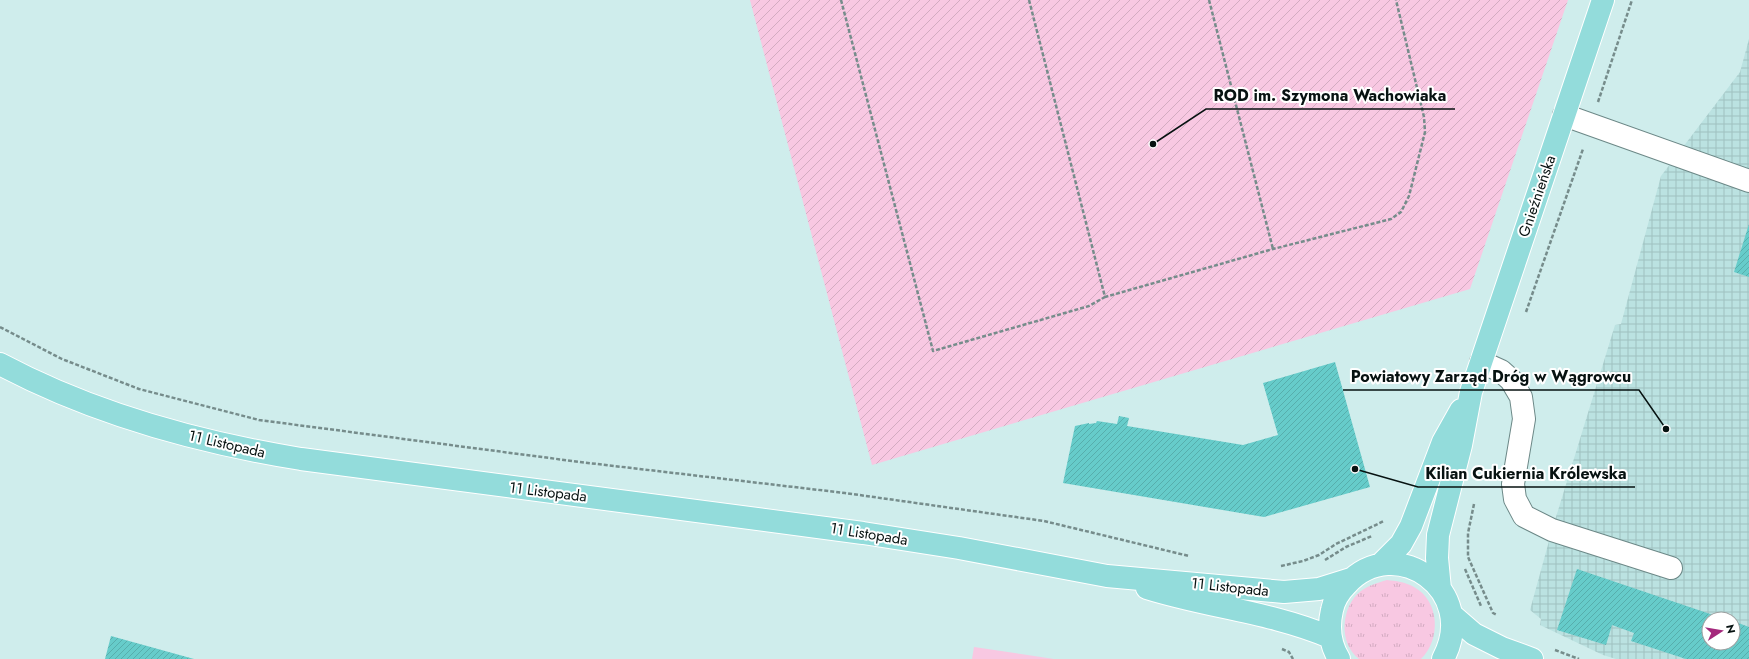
<svg xmlns="http://www.w3.org/2000/svg" width="1749" height="659" font-family="Jost,sans-serif">
<defs>
<pattern id="industrial-grid" width="8" height="8" patternUnits="userSpaceOnUse"><rect width="8" height="8" fill="#bbe2e1"/><path d="M0 4h8M4 0v8" fill="none" stroke="#9fc1c0"/></pattern>
<pattern id="grass-tufts" width="24" height="20" patternUnits="userSpaceOnUse"><rect width="24" height="20" fill="#f8c8e2"/><path d="M3 7l-1-3M5 7V3M7 7l1-3M15 17l-1-3M17 17v-4M19 17l1-3" fill="none" stroke="#d3abc1"/></pattern>
<pattern id="garden-furrows" width="10" height="10" patternUnits="userSpaceOnUse"><rect width="10" height="10" fill="#f8c8e2"/><path d="M-1 1l2-2M0 10L10 0M9 11l2-2" fill="none" stroke="#d3abc1"/></pattern>
<pattern id="building-hatch" width="6" height="6" patternUnits="userSpaceOnUse"><rect width="6" height="6" fill="#66ccca"/><path d="M-1 1l2-2M0 6l6-6M5 7l2-2" fill="none" stroke="#57aeac"/></pattern>
</defs>
<rect width="100%" height="100%" fill="#cfedec"/>
<!-- industrial -->
<path fill="url(#industrial-grid)" fill-rule="evenodd" d="M1749 39V659H1616L1603 655 1540 625 1541 619 1530 610 1552 530 1615 325 1621 324 1661 176 1740 72ZM1709 619H1733V643H1709Z"/>
<!-- grass -->
<path fill="url(#grass-tufts)" d="M1387 580C1396 581 1405 582 1414 587 1440 601 1441 640 1421 659H1359C1338 643 1341 606 1361 591 1369 585 1377 583 1387 580Z"/>
<!-- park -->
<path fill="#f8c8e2" d="M974 647 1054 659H972Z"/>
<!-- garden -->
<path fill="url(#garden-furrows)" d="M750 0H1568L1470 289 872 465Z"/>
<!-- building -->
<path fill="url(#building-hatch)" d="M1749 224V277L1734 272Z
M1335 362 1370 487 1264 517 1063 483 1075 426 1089 423V424L1096 423 1097 421 1117 424 1119 416 1129 418 1127 426 1243 445 1278 435 1263 383Z
M1577 569 1725 619H1709V643H1733V621L1749 627V659H1686L1631 641 1634 633 1612 625 1606 645 1557 630Z
M111 636 194 659H105Z"/>
<g fill="none" stroke-linecap="round" stroke-linejoin="round">
<!-- minor casing -->
<g stroke="#6c8887" stroke-width="24">
<path id="minor" d="M1564 115 1749 181
M1481 362 1501 371 1511 380 1521 397 1524 419 1513 484 1515 499 1524 516 1552 530 1671 568"/>
</g>
<!-- major casing -->
<g stroke="#fff" stroke-width="24">
<path id="major" d="M0 364C94 414 196 442 301 459L863 533 959 548 1107 576 1284 592 1319 589 1351 579
M1380 565 1401 544 1411 526 1443 442 1461 410
M1147 588C1207 607 1271 612 1330 637
M1440 589 1437 558 1438 535 1461 445 1471 392 1603 0
M1452 615 1474 634 1502 648 1532 659
M1339 659C1330 644 1328 627 1332 610 1334 600 1340 591 1347 584 1395 532 1480 590 1443 659"/>
</g>
<!-- path -->
<path stroke="#768c8b" stroke-width="2.5" stroke-dasharray="4 2" stroke-linecap="butt" d="M841 0 933 351 1089 306 1105 297
M1029 0 1105 297 1273 249 1391 219 1401 212 1409 196 1425 132 1424 117 1396 0
M1209 0 1273 249
M1598 102 1632 0
M1526 312 1583 149
M0 327 62 359 139 389 259 420 580 462 845 493 1044 521 1189 556
M1474 504 1468 533V557L1493 613 1497 615
M1325 560 1346 547 1372 536
M1281 566 1303 561 1319 555 1336 544 1384 521
M1465 569 1481 606
M1282 649 1289 652 1293 659
M1555 650 1579 659"/>
<!-- minor -->
<use href="#minor" stroke="#fff" stroke-width="22"/>
<!-- major -->
<use href="#major" stroke="#93dcdb" stroke-width="22"/>
</g>
<g text-anchor="middle" stroke-width="4" stroke-linejoin="round" paint-order="stroke">
<!-- street labels -->
<g font-size="15" fill="#071211" stroke="#fff">
<text transform="translate(1537 196) rotate(-71)" y="5">Gnieźnieńska</text>
<text transform="translate(227 444) rotate(13)" y="5">11 Listopada</text>
<text transform="translate(548 492) rotate(7)" y="5">11 Listopada</text>
<text transform="translate(869 534) rotate(9)" y="5">11 Listopada</text>
<text transform="translate(1230 587) rotate(6)" y="5">11 Listopada</text>
</g>
</g>
<!-- callouts -->
<path fill="none" stroke="#071211" stroke-width="1.5" d="M1153 144L1206 109H1455M1666 429L1639 390H1343M1355 469L1418 487H1635"/>
<g fill="#071211" stroke="#fff" stroke-width="1.5">
<circle cx="1153" cy="144" r="4"/>
<circle cx="1666" cy="429" r="4"/>
<circle cx="1355" cy="469" r="4"/>
</g>
<g font-size="16" text-anchor="middle" font-weight="bold" fill="#071211" stroke="#fff" stroke-width="4" stroke-linejoin="round" paint-order="stroke">
<text x="1330" y="101">ROD im. Szymona Wachowiaka</text>
<text x="1491" y="382">Powiatowy Zarząd Dróg w Wągrowcu</text>
<text x="1526" y="479">Kilian Cukiernia Królewska</text>
</g>
<!-- north arrow -->
<g transform="translate(1721 631) rotate(78)"><circle r="19" fill="#ffffff" stroke="#9ca0a0"/>
<path d="M0-3L7 15L0 10L-7 15Z" fill="#a4287c"/>
<text y="-6" font-size="11" font-weight="bold" text-anchor="middle" fill="#071211">N</text>
</g>
</svg>
